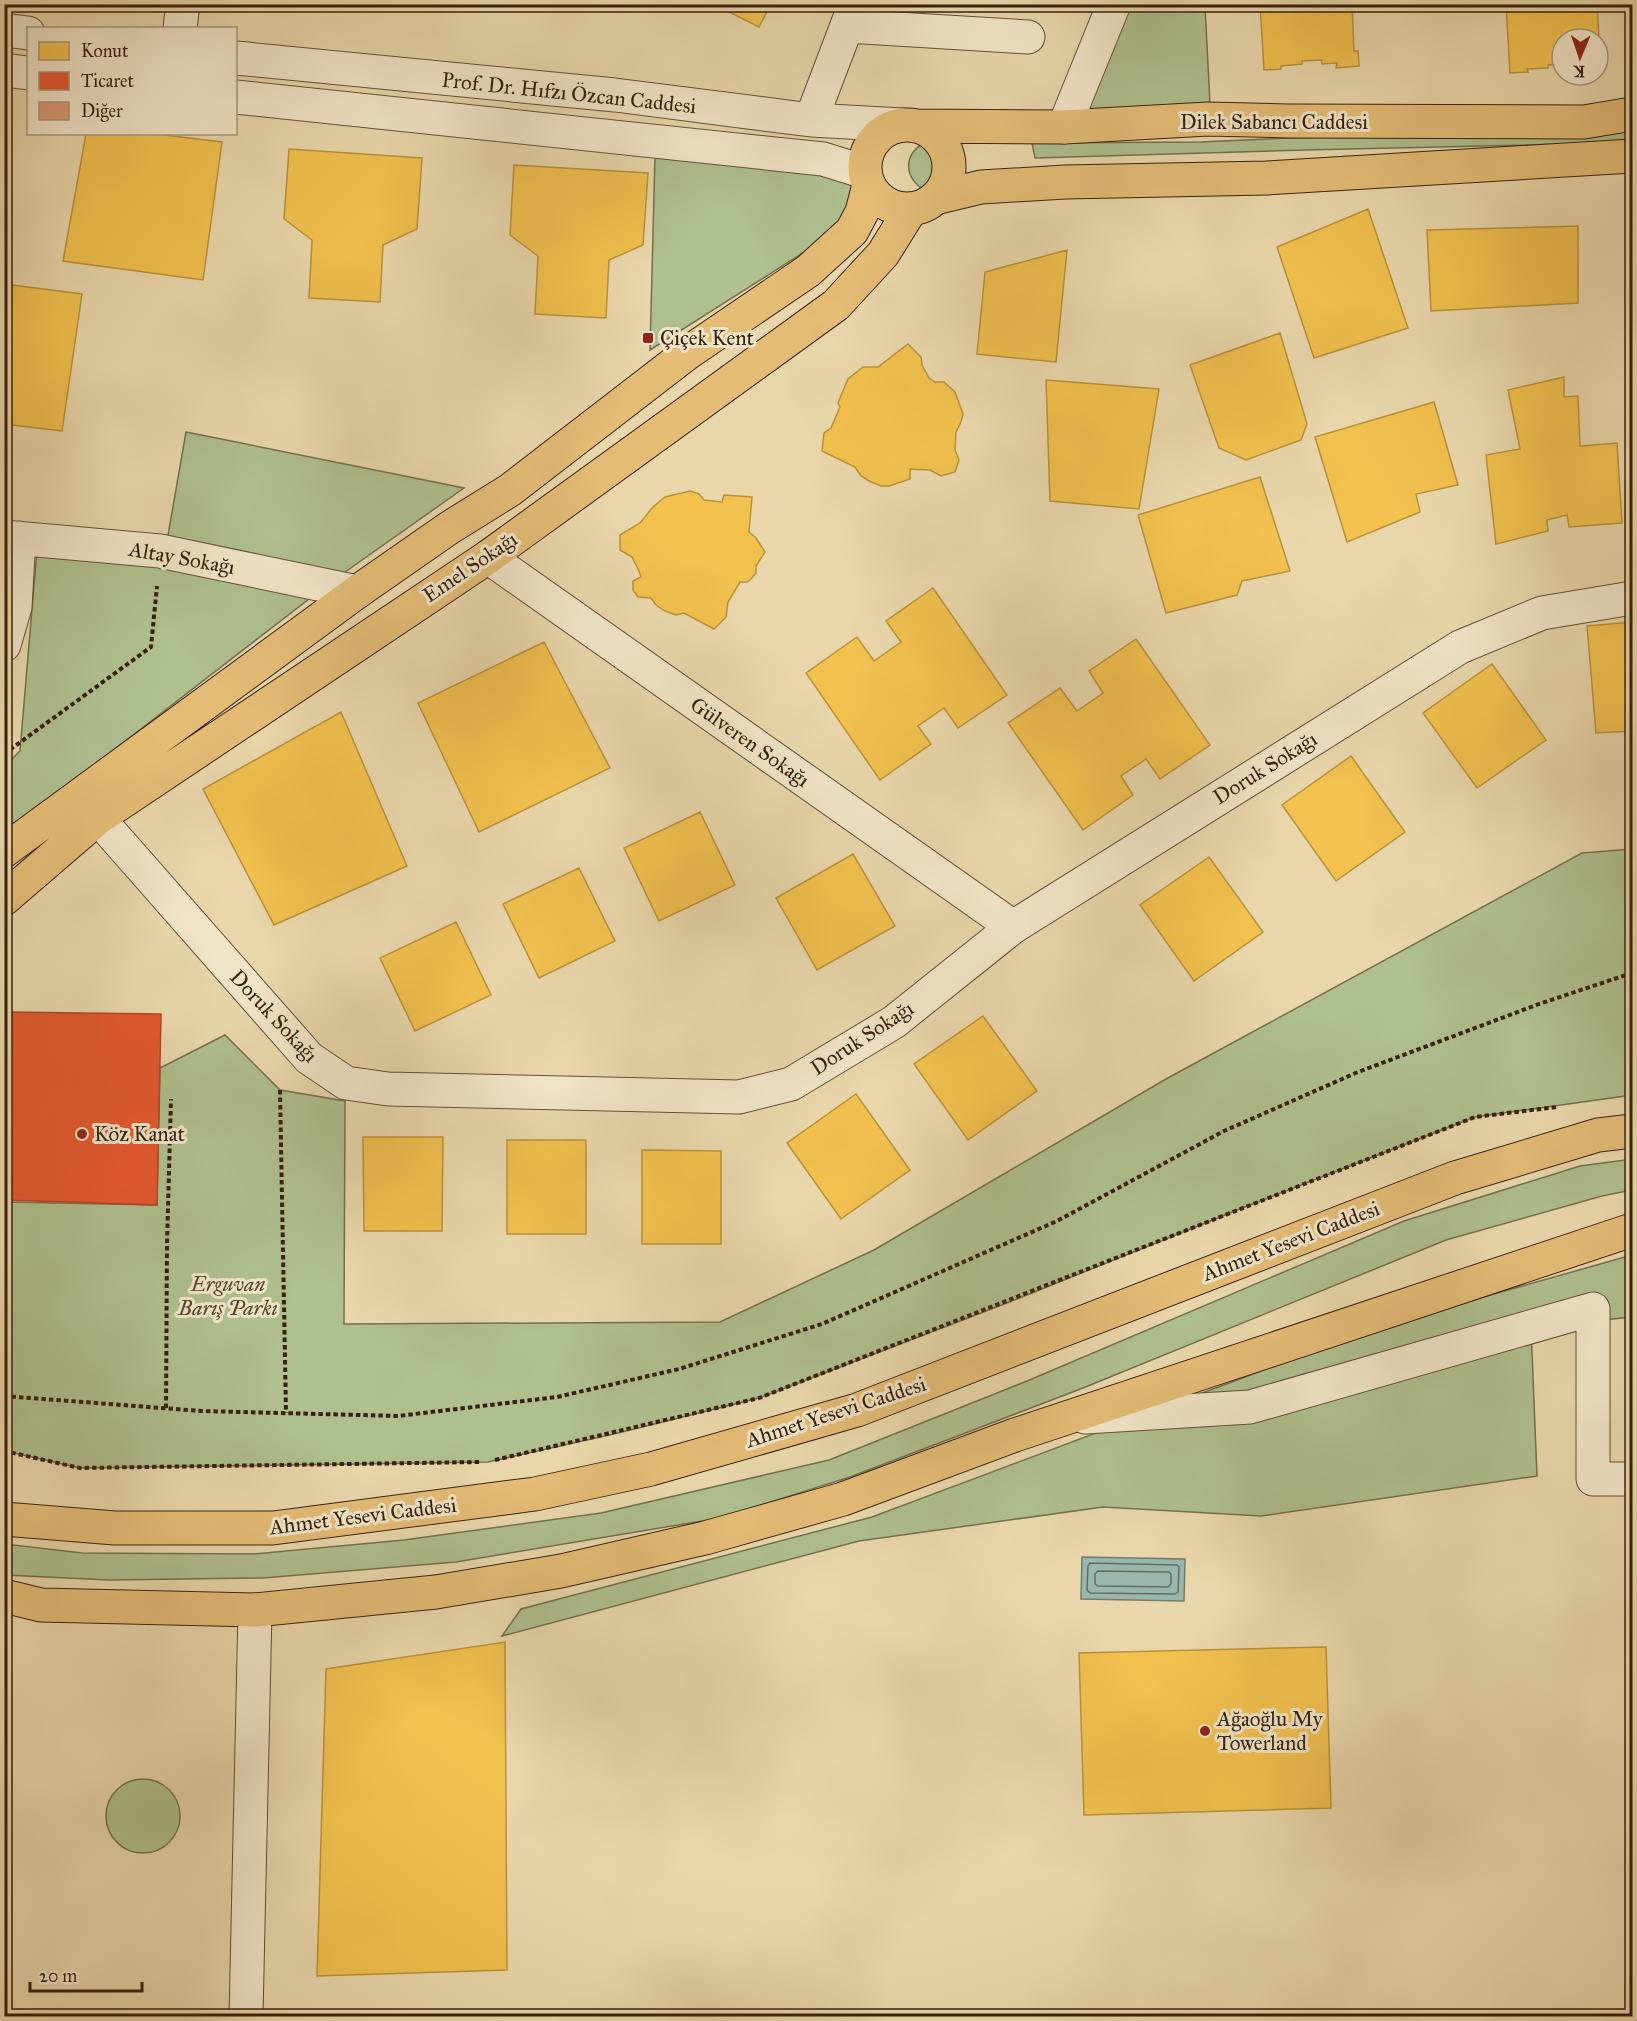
<svg xmlns="http://www.w3.org/2000/svg" width="1637" height="2021" font-family="'IM FELL Great Primer',serif">
<rect width="100%" height="100%" fill="#e9d7ab"/>
<filter id="stains"><feTurbulence type="fractalNoise" baseFrequency=".00333" numOctaves="4"/><feColorMatrix values="0 0 0 0 .2 0 0 0 0 .09 0 0 0 0 .02 0 0 0 .5 -.17"/></filter>
<radialGradient id="worn" r=".72"><stop offset=".6" stop-color="#630" stop-opacity="0"/><stop offset="1" stop-color="#630" stop-opacity=".3"/></radialGradient>
<!-- green -->
<path fill="#afbf8e" stroke="#74704d" stroke-width="1.5" d="M1123 5H1205L1210 105 1084 117Z
M1632 128V141L1615 143 1305 150 1035 158 1032 143 1201 142 1289 138 1615 130Z
M928 141C932 142 938 141 942 142 959 146 961 165 957 178L926 191C903 179 902 152 928 141Z
M655 155 853 169V221L650 350Z
M186 432 464 488 331 582 5 834V766L20 751 39 526 167 541Z
M1632 849V1095L1475 1117 1245 1207 1007 1303 759 1398 614 1434 488 1462 80 1468 5 1451V1202L157 1205 160 1068 225 1035 280 1090 345 1101 344 1324 720 1322 874 1250 1166 1079 1582 853Z
M1632 1159V1190L1602 1196 1446 1240 1083 1388 850 1477 720 1518 456 1562 263 1578 109 1580 5 1575V1544L82 1553 253 1554 404 1540 601 1513 829 1460 1027 1381 1404 1221 1580 1166Z
M1632 1255V1317L1531 1327 1537 1476 1261 1516 1103 1507 859 1541 502 1636 521 1609 872 1517 1381 1326Z
M106 1816a37 37 0 1 1 74 0a37 37 0 1 1-74 0Z"/>
<!-- water -->
<path fill="#98b8ae" stroke="#727b6d" stroke-width="1.5" d="M1082 1557 1185 1559 1184 1601 1081 1599Z"/>
<!-- homes -->
<path fill="#f2c14e" stroke="#ba913a" stroke-width="1.5" d="M731 4H781L778 12 769 8 759 27 729 12 733 5Z
M1260 4H1352L1354 51H1358L1359 66 1336 68 1337 63 1322 64V60L1302 61V64L1281 66V69L1264 70Z
M1506 4H1597L1600 55 1604 54 1605 69 1598 70V39H1562V64L1548 65V68L1527 69 1528 72 1510 73Z
M86 134H156L222 142 203 280 63 261Z
M289 149 422 158 417 229 383 245 380 302 309 298 312 240 284 219Z
M514 165 648 173 643 245 609 260 606 318 535 314 538 256 510 235Z
M1368 209 1408 328 1314 358 1277 247Z
M1578 226V303L1431 311 1427 230Z
M1067 250 1056 362 977 354 985 272Z
M4 284 82 294 62 431 4 424Z
M1280 333 1307 424 1301 440 1246 460 1219 448 1190 365Z
M908 344 921 357 922 365 929 378 935 382H944L955 392 963 414 961 422 956 432 955 450 959 460 955 472 941 476 930 470 910 469V479L889 486H881L869 481 861 476 855 467 822 451 824 433 831 428 840 407 838 403 848 379 863 367H878Z
M1564 377V397L1578 396 1580 446 1617 443 1622 523 1569 527 1567 515 1547 520 1548 531 1496 544 1486 455 1520 449 1508 390Z
M1046 380 1159 389 1139 509 1050 501Z
M1434 402 1458 485 1416 494 1420 512 1347 542 1315 437Z
M1260 477 1290 571 1242 581 1237 595 1166 613 1138 515Z
M690 491 699 494 704 500 722 502 724 495 752 497 749 532 756 538 765 552 756 566V573L751 579 747 582H740L728 602 726 617 714 629 684 613 676 615 665 611 656 605 651 598 638 597 633 590V581L641 577 639 571 632 557 620 550V535L640 523 653 507 665 497Z
M933 588 1007 695 958 728 944 708 918 726 931 744 880 780 806 673 857 637 874 661 901 642 886 621Z
M1632 622V731L1596 733 1587 626Z
M1136 639 1210 745 1160 779 1146 759 1121 776 1133 795 1083 830 1008 723 1060 688 1077 711 1103 693 1089 671Z
M544 642 610 768 479 832 418 703Z
M1492 664 1546 740 1477 788 1423 713Z
M341 712 407 866 274 925 203 789Z
M1351 756 1405 832 1336 881 1282 805Z
M700 812 735 885 659 921 624 848Z
M853 854 895 926 817 970 776 898Z
M1209 857 1263 932 1194 981 1140 905Z
M579 868 615 941 539 978 503 904Z
M456 922 491 995 415 1031 380 958Z
M983 1016 1037 1091 968 1140 914 1064Z
M856 1094 910 1170 841 1219 787 1143Z
M363 1137H443L442 1231H364Z
M507 1140H586V1234H507Z
M642 1150 721 1151V1244H642Z
M505 1642 507 1970 317 1976 326 1669Z
M1326 1647 1331 1808 1084 1815 1079 1653Z"/>
<!-- shops -->
<path fill="#e4572e" stroke="#b14624" stroke-width="1.5" d="M4 1012 161 1014 157 1205 4 1200Z"/>
<g fill="none" stroke-linecap="round" stroke-linejoin="round">
<!-- shore -->
<path stroke="#686c5d" stroke-width="1.5" d="M1090 1563 1177 1565 1179 1567 1178 1592 1175 1594 1090 1593 1087 1590 1088 1566Z
M1098 1571 1169 1572 1171 1574V1584L1168 1587 1098 1586 1095 1584V1574Z"/>
</g>
<!-- building -->
<path fill="#db9878" stroke="#39200c" stroke-width="1.5" d="M1629 1299H1632V1409H1627Z"/>
<g fill="none" stroke-linecap="round" stroke-linejoin="round">
<!-- minor casing -->
<g stroke="#654e34" stroke-width="35">
<path id="minor" d="M847 26 1028 37
M180 28 183 4
M4 30 28 33
M236 58 615 95 811 120 903 125
M4 70 28 73
M236 97 823 159 865 172
M811 120 854 7
M1064 127 1114 4
M4 537 160 551 357 592
M488 557 1013 927
M4 645 15 607 19 538
M98 818 309 1058 346 1083 388 1089 739 1097 791 1084 894 1022 1013 927 1460 647 1542 613 1632 598
M1085 1417 1250 1407 1593 1309V1479H1632
M246 2016 255 1610"/>
</g>
<!-- major casing -->
<g stroke="#39200c" stroke-width="35">
<path id="major" d="M865 167a42 42 0 1 1 84 0a42 42 0 1 1-84 0Z
M915 126 1064 127 1208 119 1288 121 1584 122 1632 114
M935 198 981 187 1065 182 1267 178 1632 156
M4 851 357 592 449 528 510 490 689 352 808 271 852 231 862 212 869 185
M4 899 98 818 488 557 836 305 883 254 911 209
M4 1519 115 1528H273L535 1494 651 1469 857 1410 1455 1178 1598 1135 1632 1131
M4 1596 41 1605 255 1610 436 1592 561 1571 705 1538 843 1499 1015 1435 1632 1230"/>
</g>
<!-- path -->
<path stroke="#39200c" stroke-width="4" stroke-dasharray="4.5 3" stroke-linecap="butt" d="M4 754 151 647 157 586
M280 1090 286 1413
M4 1396 201 1411 398 1416 557 1397 679 1369 822 1324 1057 1221 1224 1131 1358 1072 1539 1004 1632 973
M166 1408 167 1244 171 1099
M4 1451 80 1468 481 1462
M495 1460 759 1398 1475 1117 1557 1107"/>
<!-- minor -->
<use href="#minor" stroke="#f1e5c8" stroke-width="33"/>
<!-- major -->
<use href="#major" stroke="#e4bc76" stroke-width="33"/>
</g>
<!-- markers -->
<g fill="#8f2418" stroke="#f1e5c8" stroke-width="2">
<rect x="642" y="332" width="12" height="12" rx="3"/>
<circle cx="82" cy="1134" r="6"/>
<circle cx="1205" cy="1731" r="6"/>
</g>
<g text-anchor="middle" stroke-width="6" stroke-linejoin="round" paint-order="stroke">
<!-- street labels -->
<g font-size="21" fill="#39200c" stroke="#f1e5c8">
<text transform="translate(569 93) rotate(6)" y="7">Prof. Dr. Hıfzı Özcan Caddesi</text>
<text x="1274" y="129">Dilek Sabancı Caddesi</text>
<text transform="translate(182 558) rotate(10)" y="7">Altay Sokağı</text>
<text transform="translate(470 567) rotate(-34)" y="7">Emel Sokağı</text>
<text transform="translate(750 742) rotate(35)" y="7">Gülveren Sokağı</text>
<text transform="translate(1265 768) rotate(-32)" y="7">Doruk Sokağı</text>
<text transform="translate(274 1016) rotate(47)" y="7">Doruk Sokağı</text>
<text transform="translate(862 1038) rotate(-33)" y="7">Doruk Sokağı</text>
<text transform="translate(1291 1241) rotate(-21)" y="7">Ahmet Yesevi Caddesi</text>
<text transform="translate(836 1412) rotate(-18)" y="7">Ahmet Yesevi Caddesi</text>
<text transform="translate(363 1516) rotate(-7)" y="7">Ahmet Yesevi Caddesi</text>
</g>
<!-- poi labels -->
<g font-size="21" fill="#39200c" stroke="#f1e5c8" text-anchor="start">
<text x="660" y="345">Çiçek Kent</text>
<text x="94" y="1141">Köz Kanat</text>
<text x="1217" y="1726">Ağaoğlu My<tspan x="1217" dy="24">Towerland</tspan></text>
</g>
<!-- park labels -->
<g font-size="21" font-style="italic" fill="#56482c" stroke="#f1e5c8">
<text x="228" y="1291">Erguvan<tspan x="228" dy="24">Barış Parkı</tspan></text>
</g>
</g>
<!-- margin -->
<rect width="1637" height="2021" fill="none" stroke="#e9d7ab" stroke-width="24"/>
<rect x="6" y="6" width="1625" height="2009" fill="none" stroke="#39200c" stroke-width="3"/>
<rect x="12" y="12" width="1613" height="1997" fill="none" stroke="#39200c" stroke-width="1.5"/>
<!-- legend -->
<rect x="27" y="27" width="210" height="108" fill="#f1e5c8" stroke="#a7967d" stroke-width="1.5"/>
<rect x="39" y="42" width="30" height="18" fill="#f2c14e" stroke="#a7967d" stroke-width="1.5"/>
<text x="81" y="57" font-size="18" fill="#39200c">Konut</text>
<rect x="39" y="72" width="30" height="18" fill="#e4572e" stroke="#a7967d" stroke-width="1.5"/>
<text x="81" y="87" font-size="18" fill="#39200c">Ticaret</text>
<rect x="39" y="102" width="30" height="18" fill="#db9878" stroke="#a7967d" stroke-width="1.5"/>
<text x="81" y="117" font-size="18" fill="#39200c">Diğer</text>
<!-- north arrow -->
<g transform="translate(1580 57) rotate(182)"><circle r="28" fill="#f1e5c8" stroke="#a7967d" stroke-width="1.5"/>
<path d="M0-4.5L10 22L0 15L-10 22Z" fill="#8f2418"/>
<text y="-9" font-size="16" font-weight="bold" text-anchor="middle" fill="#39200c">K</text>
</g>
<!-- scale -->
<path d="M30 1982v9h112v-9" fill="none" stroke="#39200c" stroke-width="3"/>
<text x="39" y="1982" font-size="18" fill="#39200c" stroke="#f1e5c8" stroke-width="4.5" paint-order="stroke">20 m</text>
<rect width="100%" height="100%" filter="url(#stains)"/>
<rect width="100%" height="100%" fill="url(#worn)"/>
</svg>
